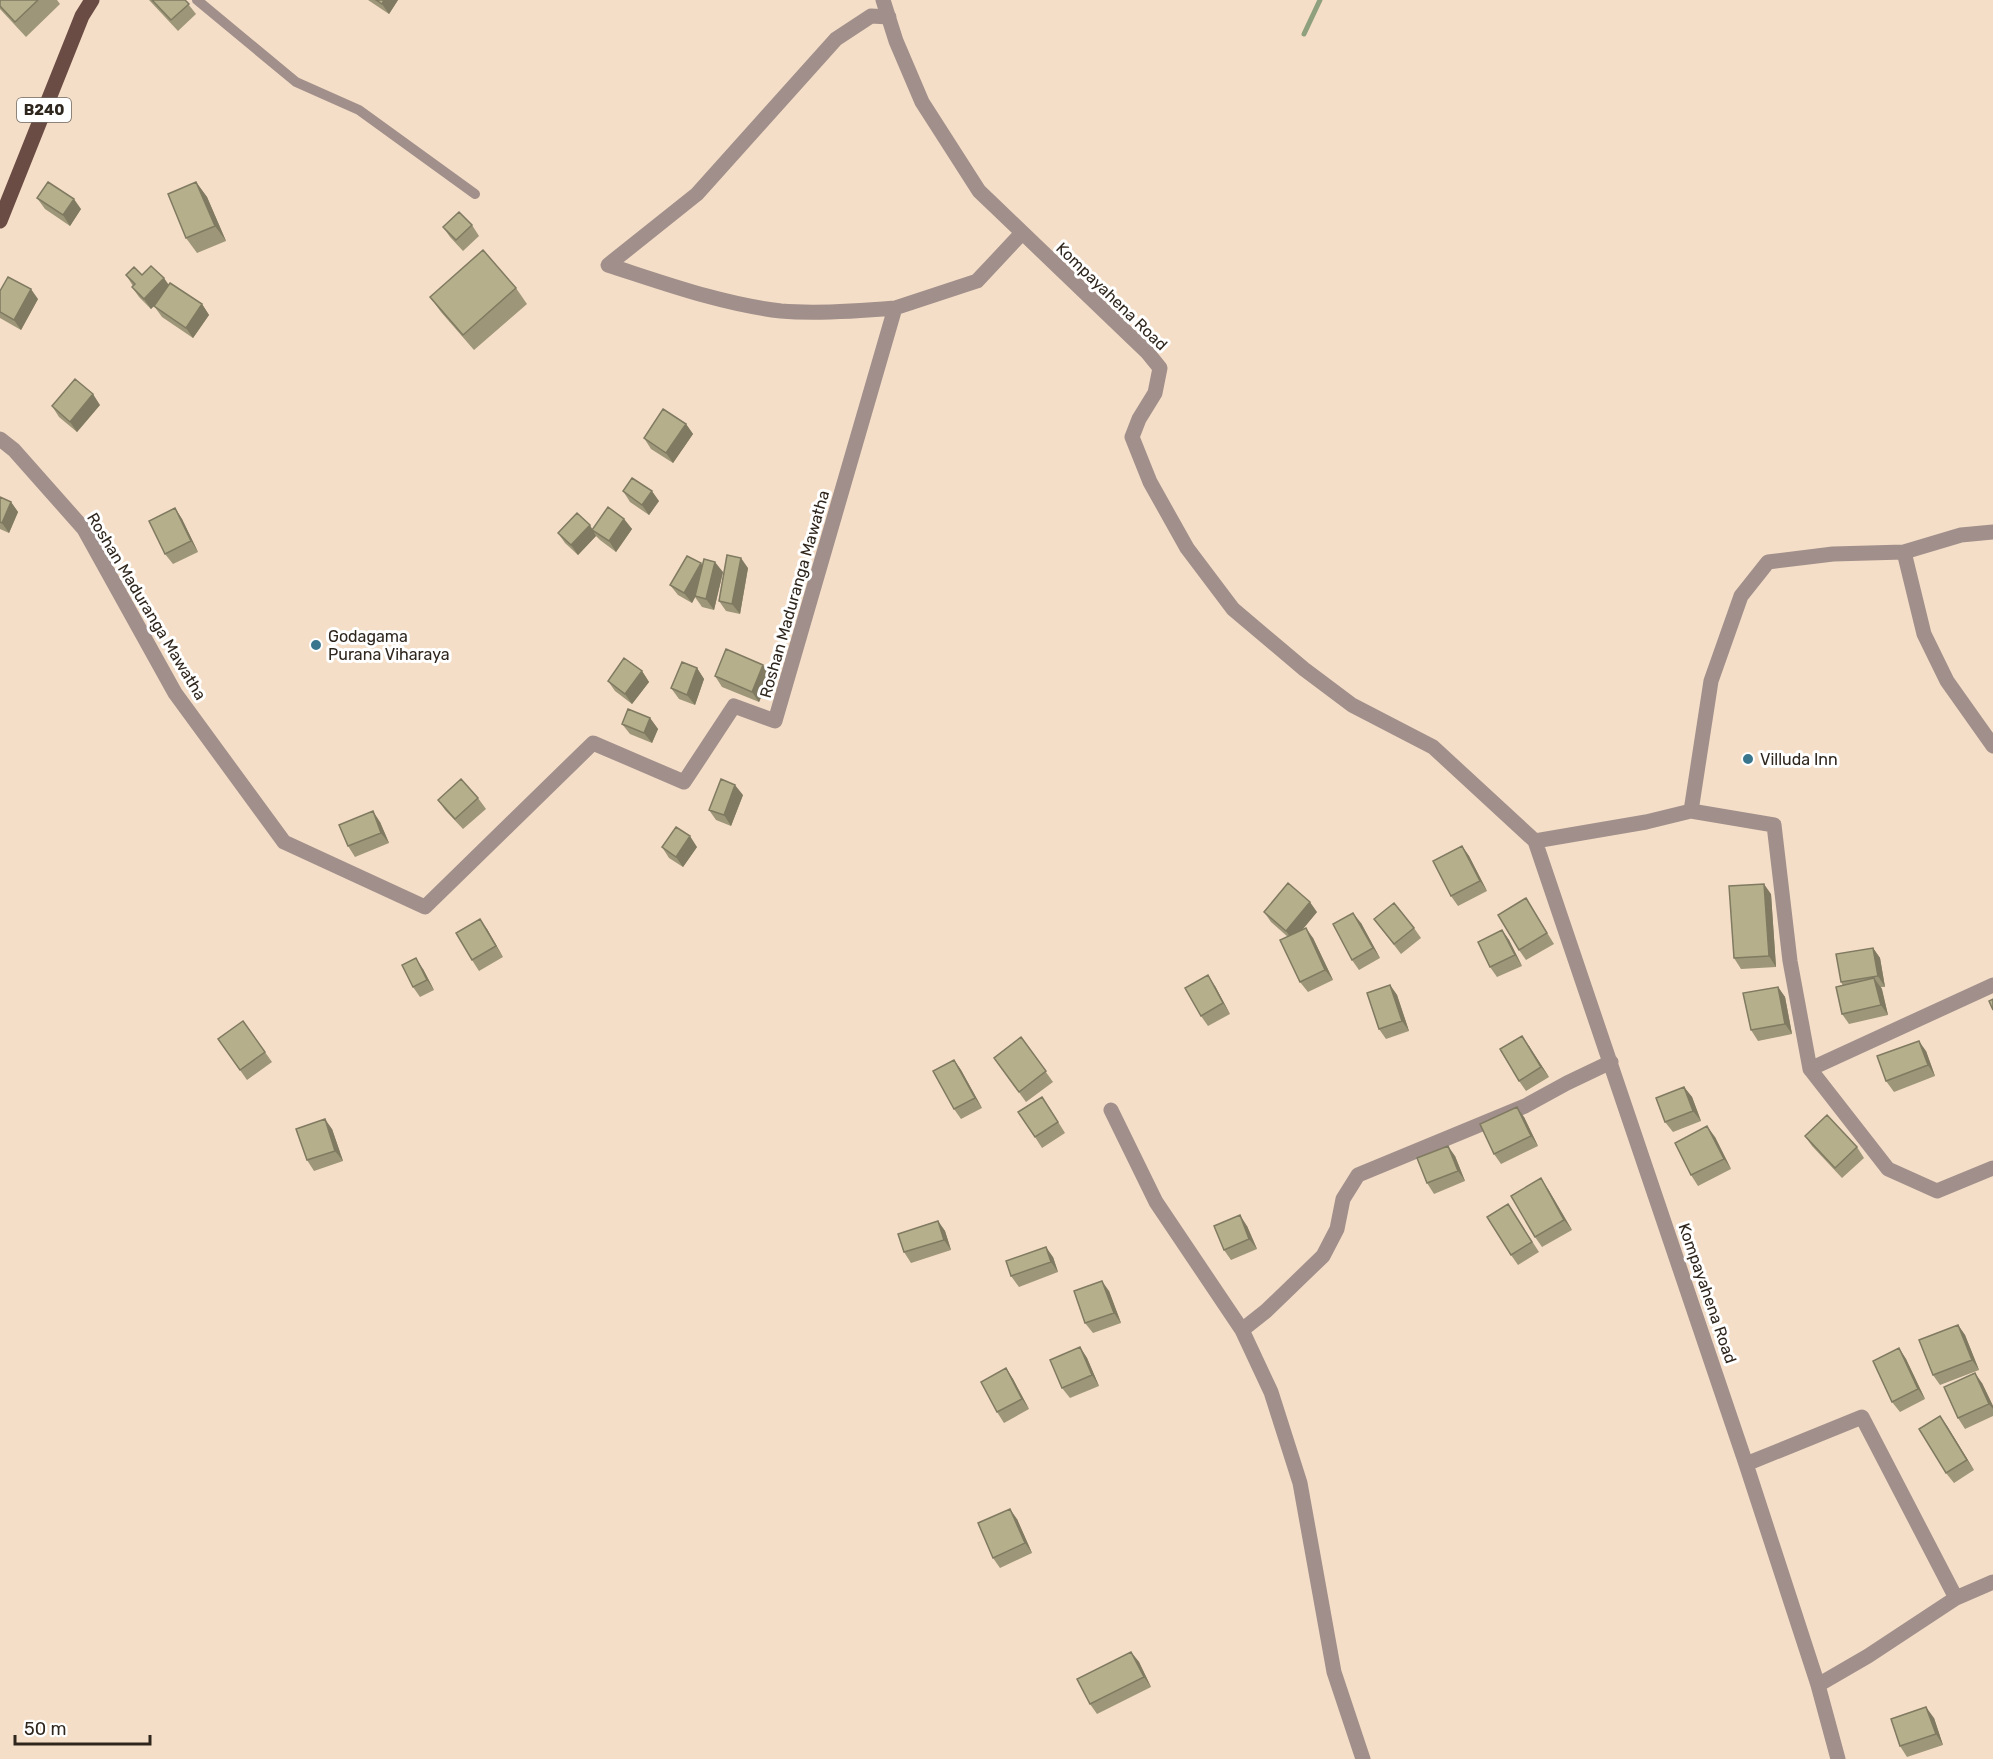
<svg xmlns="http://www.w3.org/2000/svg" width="1993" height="1759" font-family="Rubik,sans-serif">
<rect width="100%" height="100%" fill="#f5dec7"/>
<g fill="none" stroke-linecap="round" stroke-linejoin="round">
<!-- stream -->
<path stroke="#8fa07f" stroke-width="5" d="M1304 34 1320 0"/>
<!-- service -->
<path stroke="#a18f8b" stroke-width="10" d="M197 0 296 82 359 110 475 194"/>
<!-- minor -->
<path stroke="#a18f8b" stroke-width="15" d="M883 0 896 41 922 102 979 191 1147 352 1160 368 1155 393 1139 419 1132 437 1150 482 1187 548 1233 609 1304 669 1352 705 1433 747 1535 841 1646 822 1691 811 1711 681 1741 596 1768 562 1833 554 1904 552 1961 535 1993 532
M889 17 871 16 836 39 697 194 608 265C664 283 721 304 781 311 816 314 860 311 895 308
M0 439 14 450 84 529 175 693 284 842 425 907 593 743 684 782 734 706 775 721 895 308 977 281 1022 233
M1904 552 1924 634 1947 681 1993 746
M1691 811 1774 825 1790 961 1810 1069 1888 1169 1937 1191 1993 1168
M1535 841 1746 1464 1818 1685 1838 1759
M1810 1069 1993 985
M1111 1110 1156 1202 1242 1330 1271 1392 1300 1483 1334 1672 1363 1759
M1242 1330 1266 1311 1323 1256 1337 1229 1343 1199 1358 1175 1525 1106 1567 1083 1611 1062
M1746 1464 1862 1417 1956 1598 1868 1656 1818 1685
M1956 1598 1993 1582"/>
<!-- primary -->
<path stroke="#6a4c44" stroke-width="15" d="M0 221 82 16 92 0"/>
</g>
<!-- wall -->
<path fill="#9d9678" d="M0 0H57L60 4 26 37 0 9Z
M149 0H185L196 14 178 31Z
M368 0H398L389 14Z
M196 182 207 197 226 241 197 253 186 238Z
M37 198 81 209 70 226 45 209Z
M472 225 479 236 463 251 450 237 443 227Z
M126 275H142L169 285 202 304 209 315 193 338 162 317 154 306 156 304 151 309 139 297 132 287 133 286Z
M516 288 527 304 474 350 441 312 430 297Z
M0 291 38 299 21 330 0 318Z
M100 405 77 432 59 417 52 406Z
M686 424 693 434 673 463 651 449 644 438Z
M623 491 659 501 649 515 630 502Z
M0 497 11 502 18 512 9 533 0 529Z
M175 508 182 519 198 552 173 564 165 554Z
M624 519 632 529 616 552 600 540 596 536 578 555 565 543 558 533 593 530Z
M702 566 723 572 714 610 702 607 695 597 692 603 678 595 670 585Z
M748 568 740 614 726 611 719 601Z
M697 668 704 679 695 705 679 699 671 688Z
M642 671 649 682 632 704 615 691 608 681Z
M771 675 759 702 722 687 715 676Z
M650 718 658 729 652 743 630 734 622 724Z
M743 795 731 826 716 820 709 810Z
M478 798 486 809 463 829 445 810 438 800Z
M380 822 389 843 355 857 348 846Z
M1462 846 1469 856 1487 891 1458 906 1451 896Z
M662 847H697L683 867 669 858Z
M1771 894 1776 967 1741 969 1734 958Z
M1526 898 1554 944 1526 960 1519 950Z
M1264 912H1317L1302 930 1313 938 1333 980 1308 992 1300 982 1288 937 1271 922Z
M1374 919 1414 928 1421 938 1401 954Z
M1361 923 1380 958 1359 970 1352 960Z
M487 929 503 957 479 971 472 960Z
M1502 930 1509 940 1522 966 1497 977 1490 967Z
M1873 948 1880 958 1885 987H1881L1888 1015 1849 1024 1842 1014 1843 986 1841 982Z
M423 969 434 990 420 997 413 987Z
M1390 985 1397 995 1409 1031 1386 1039 1379 1029Z
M1215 986 1230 1014 1208 1026 1201 1016Z
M1778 987 1785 997 1792 1034 1758 1041 1751 1030Z
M243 1021 272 1062 247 1080 218 1039Z
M1021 1037 1053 1082 1026 1102 994 1058Z
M1529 1046 1549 1077 1526 1091 1519 1081Z
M1926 1051 1935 1076 1894 1092 1886 1081Z
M954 1060 961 1070 982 1108 961 1119 954 1109Z
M1684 1087 1692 1097 1701 1121 1673 1132 1665 1122Z
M1049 1107 1065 1133 1042 1148 1035 1137Z
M1524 1117 1538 1146 1501 1164 1494 1154Z
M332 1129 343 1161 314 1171 307 1160Z
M1805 1136 1857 1147 1864 1158 1842 1178 1812 1146Z
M1715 1137 1731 1169 1698 1186 1691 1175Z
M1455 1156 1465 1181 1434 1194 1427 1183Z
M1548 1189 1572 1230 1542 1247 1535 1237Z
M1508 1204 1539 1252 1518 1265 1511 1255Z
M938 1221 945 1231 951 1250 911 1263 904 1252Z
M1247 1226 1257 1249 1231 1260 1224 1250Z
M1053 1257 1058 1272 1019 1287 1011 1276Z
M1109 1291 1121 1323 1093 1333 1085 1323Z
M1958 1325 1965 1335 1979 1370 1940 1385 1933 1375Z
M1080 1347 1087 1358 1099 1386 1070 1398 1062 1388Z
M1899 1348 1906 1359 1925 1399 1900 1412 1892 1402Z
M1006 1368 1013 1379 1029 1409 1004 1423 997 1412Z
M1982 1383 1993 1406V1416L1965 1429 1958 1418Z
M1947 1426 1974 1470 1954 1483 1946 1473Z
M1017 1519 1032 1553 1000 1568 993 1558Z
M1131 1652 1139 1662 1151 1687 1097 1714 1090 1704Z
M1934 1718 1943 1745 1907 1757 1900 1746Z"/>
<!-- shaded-wall -->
<path fill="#7f7a61" d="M384 0H398L389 14 382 4Z
M196 182 207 197 226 241 215 226Z
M74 199 81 209 70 226 63 215Z
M164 278 171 288 151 309 144 299Z
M31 289 38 299 21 330 14 320Z
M202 304 209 315 193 338 186 328Z
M93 394 100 405 77 432 70 422Z
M686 424 693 434 673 463 666 453Z
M652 491 659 501 649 515 642 505Z
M11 502 18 512 9 533 2 523Z
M175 508 182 519 198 552 191 541Z
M624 519 632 529 616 552 609 541Z
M590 525 596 536 578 555 571 545Z
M741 558 748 568 740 614 732 604Z
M715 562 723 572 714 610 706 599Z
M701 563 708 574 692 603 684 593Z
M763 665 771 675 759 702 752 692Z
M697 668 704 679 695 705 687 695Z
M642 671 649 682 632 704 625 694Z
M650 718 658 729 652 743 644 733Z
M735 785 743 795 731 826 724 815Z
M373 811 380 822 389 843 381 833Z
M690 836 697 847 683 867 676 857Z
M1462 846 1469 856 1487 891 1480 881Z
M1764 884 1771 894 1776 967 1769 956Z
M1310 902 1317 912 1293 941 1286 931Z
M1353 913 1361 923 1380 958 1373 948Z
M480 919 487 929 503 957 496 946Z
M1306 928 1313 938 1333 980 1325 970Z
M1502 930 1509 940 1522 966 1515 955Z
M1873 948 1880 958 1885 987 1878 976Z
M416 958 423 969 434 990 427 980Z
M1208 975 1215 986 1230 1014 1223 1003Z
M1874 978 1882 989 1888 1015 1881 1005Z
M1390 985 1397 995 1409 1031 1402 1021Z
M1778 987 1785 997 1792 1034 1785 1024Z
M1522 1036 1529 1046 1549 1077 1541 1067Z
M1919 1041 1926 1051 1935 1076 1928 1065Z
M954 1060 961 1070 982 1108 975 1098Z
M1684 1087 1692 1097 1701 1121 1693 1111Z
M1517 1107 1524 1117 1538 1146 1531 1136Z
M325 1119 332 1129 343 1161 335 1151Z
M1707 1126 1715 1137 1731 1169 1724 1159Z
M1448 1146 1455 1156 1465 1181 1458 1171Z
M1541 1178 1548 1189 1572 1230 1564 1220Z
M1240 1215 1247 1226 1257 1249 1249 1239Z
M938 1221 945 1231 951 1250 944 1240Z
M1046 1247 1053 1257 1058 1272 1051 1262Z
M1102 1281 1109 1291 1121 1323 1114 1313Z
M1958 1325 1965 1335 1979 1370 1972 1360Z
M1080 1347 1087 1358 1099 1386 1092 1375Z
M1899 1348 1906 1359 1925 1399 1918 1389Z
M1006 1368 1013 1379 1029 1409 1022 1399Z
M1975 1373 1982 1383 1993 1406V1409L1989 1404Z
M1940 1416 1947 1426 1974 1470 1967 1460Z
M1010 1509 1017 1519 1032 1553 1025 1543Z
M1131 1652 1139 1662 1151 1687 1144 1677Z
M1926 1707 1934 1718 1943 1745 1936 1734Z"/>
<!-- building -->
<path fill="#b6af8b" stroke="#7f7a61" stroke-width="1.5" d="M0 0H38L15 22 0 6Z
M152 0H185L189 4 171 20Z
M376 0H384L382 4Z
M48 182 74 199 63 215 37 198Z
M196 182 215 226 186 238 168 194Z
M459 212 472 225 456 240 443 227Z
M483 250 516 288 463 335 430 297Z
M151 266 164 278 144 299 132 287 135 284 126 275 134 267 142 275Z
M8 277 31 289 14 320 0 312V291Z
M170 283 202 304 186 328 154 306Z
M75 379 93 394 70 422 52 406Z
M663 409 686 424 666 453 644 438Z
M632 478 652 491 642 505 623 491Z
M0 497 11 502 2 523 0 522Z
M608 507 624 519 609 541 592 530Z
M175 508 191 541 165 554 149 521Z
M577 513 590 525 571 545 558 533Z
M727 555 741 558 732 604 719 601Z
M687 556 701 563 684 593 670 585Z
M704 559 715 562 706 599 695 596Z
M726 649 763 665 752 692 715 676Z
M624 658 642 671 625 694 608 681Z
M682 662 697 668 687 695 671 688Z
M628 709 650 718 644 733 622 724Z
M461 779 478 798 455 819 438 800Z
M721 779 735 785 724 815 709 810Z
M373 811 381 833 348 846 339 825Z
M676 827 690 836 676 857 662 847Z
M1462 846 1480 881 1451 896 1433 861Z
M1288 883 1310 902 1286 931 1264 912Z
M1764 884 1769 956 1734 958 1729 886Z
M1526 898 1547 933 1519 950 1498 915Z
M1394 903 1414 928 1394 944 1374 919Z
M1353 913 1373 948 1352 960 1333 924Z
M480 919 496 946 472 960 456 933Z
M1306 928 1325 970 1300 982 1280 940Z
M1502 930 1515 955 1490 967 1478 942Z
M1873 948 1878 976 1841 982 1836 954Z
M416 958 427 980 413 987 402 965Z
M1208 975 1223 1003 1201 1016 1185 988Z
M1874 978 1881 1005 1842 1014 1836 987Z
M1390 985 1402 1021 1379 1029 1367 993Z
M1778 987 1785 1024 1751 1030 1743 993Z
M1993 999V1010L1989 1001Z
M243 1021 265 1052 240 1070 218 1039Z
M1522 1036 1541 1067 1519 1081 1500 1049Z
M1021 1037 1046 1071 1019 1092 994 1058Z
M1919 1041 1928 1065 1886 1081 1877 1056Z
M954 1060 975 1098 954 1109 933 1071Z
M1684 1087 1693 1111 1665 1122 1656 1098Z
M1042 1097 1058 1122 1035 1137 1018 1112Z
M1517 1107 1531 1136 1494 1154 1480 1124Z
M1827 1115 1857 1147 1835 1168 1805 1136Z
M325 1119 335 1151 307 1160 296 1129Z
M1707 1126 1724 1159 1691 1175 1675 1143Z
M1448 1146 1458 1171 1427 1183 1417 1158Z
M1541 1178 1564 1220 1535 1237 1511 1196Z
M1508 1204 1532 1242 1511 1255 1487 1217Z
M1240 1215 1249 1239 1224 1250 1214 1226Z
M938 1221 944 1240 904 1252 898 1234Z
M1046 1247 1051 1262 1011 1276 1006 1261Z
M1102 1281 1114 1313 1085 1323 1074 1291Z
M1958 1325 1972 1360 1933 1375 1919 1340Z
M1080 1347 1092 1375 1062 1388 1050 1360Z
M1899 1348 1918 1389 1892 1402 1873 1361Z
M1006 1368 1022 1399 997 1412 981 1382Z
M1975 1373 1989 1404 1958 1418 1944 1387Z
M1940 1416 1967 1460 1946 1473 1919 1429Z
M1010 1509 1025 1543 993 1558 978 1523Z
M1131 1652 1144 1677 1090 1704 1077 1679Z
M1926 1707 1936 1734 1900 1746 1891 1719Z"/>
<!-- markers -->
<g fill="#39768d" stroke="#fff" stroke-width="2">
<circle cx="316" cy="645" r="6"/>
<circle cx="1748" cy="759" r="6"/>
</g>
<g text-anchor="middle" stroke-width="6" stroke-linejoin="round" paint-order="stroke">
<!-- shield labels -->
<rect fill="#fff" stroke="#6d6761" stroke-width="1.5" x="17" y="98" width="54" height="24" rx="4.5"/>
<g font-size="15" font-weight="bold" fill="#2f261d">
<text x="44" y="115">B240</text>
</g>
<!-- street labels -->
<g font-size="16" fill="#2f261d" stroke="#fff">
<text transform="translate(1112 296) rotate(44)" y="6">Kompayahena Road</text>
<text transform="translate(794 594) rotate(-74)" y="6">Roshan Maduranga Mawatha</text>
<text transform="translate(147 606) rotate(59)" y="6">Roshan Maduranga Mawatha</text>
<text transform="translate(1708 1293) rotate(71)" y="6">Kompayahena Road</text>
</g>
<!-- poi labels -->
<g font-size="16" fill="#2f261d" stroke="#fff" text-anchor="start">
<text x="328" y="642">Godagama<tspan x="328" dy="18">Purana Viharaya</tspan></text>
<text x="1760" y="765">Villuda Inn</text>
</g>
</g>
<!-- scale -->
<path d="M15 1735v9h135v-9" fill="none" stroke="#2f261d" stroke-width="3"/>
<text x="24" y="1735" font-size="18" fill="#2f261d" stroke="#ffffff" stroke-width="4.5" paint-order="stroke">50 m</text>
</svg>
